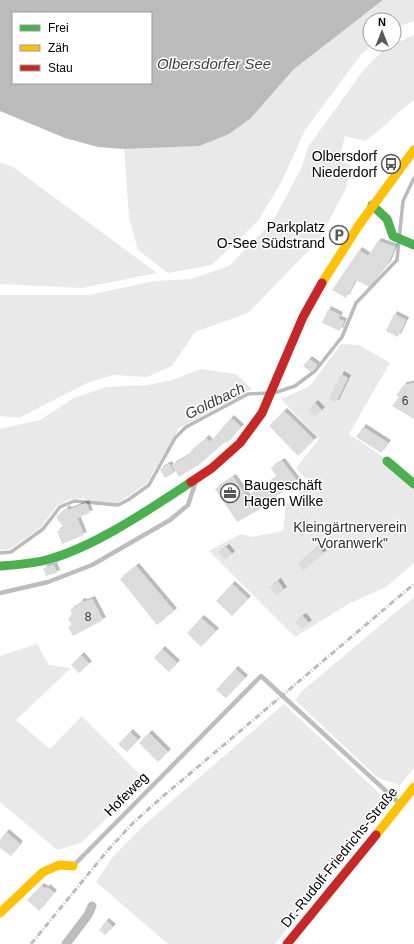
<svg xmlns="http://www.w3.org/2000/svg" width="414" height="944" font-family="Arial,sans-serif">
<defs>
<filter id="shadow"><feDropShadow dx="3" dy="-3" stdDeviation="0" flood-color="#0004"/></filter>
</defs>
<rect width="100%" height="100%" fill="#fff"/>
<!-- green -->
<path fill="#e9e9e9" d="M383 0H414V21L394 29V20H370V44H373L360 56 305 130 282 181 258 221 212 265 168 273 138 250 129 218 124 149 199 146 251 118 294 69Z
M414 35V100C396 113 383 129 365 141L345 136 339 159 351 165 346 188 319 240 248 313 195 332 172 366 147 377 113 375 87 383 19 418 0 416V295H89L154 281 191 279 229 266 273 221 302 167 308 147 362 72 385 48Z
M0 162 13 167 157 273 82 288 0 284Z
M341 344 359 345 390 363 349 434 394 464 414 485V563L386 587 350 603 295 637 209 551 240 534 252 537 283 531 286 504 311 485 296 468 319 439 281 399 310 386Z
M201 369 236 374 252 389 179 428 147 483 118 503 94 502 82 498 71 499 57 506 40 528 10 549 0 550V429L40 420 74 398 106 387 148 385 172 380Z
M414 597V768L400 785 378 778 295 700 302 691Z
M37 644 49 665 71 668 16 720 50 749 82 716 146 781 81 843 57 850 0 802V656Z
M284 704 378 792 385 805 275 944H168L96 882 112 858 142 827Z"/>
<!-- water -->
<path fill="#bbb" fill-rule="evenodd" d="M0 0H383L294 69 251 118 229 134 199 146 124 149 98 147 65 138 0 111ZM13 13H151V83H13Z"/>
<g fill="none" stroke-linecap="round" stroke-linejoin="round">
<!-- stream -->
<path stroke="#bbb" stroke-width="3.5" d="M274 393 295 386 315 371 342 337 356 303 397 260 403 201 414 178
M0 553 11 552 43 529 60 507 74 501 118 505 128 500 149 485 175 438 186 427 248 394 268 393"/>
</g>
<!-- building -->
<path fill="#dcdcdc" filter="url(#shadow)" d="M378 241 395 247 388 264 369 287 356 280 346 298 332 290 359 250 368 256Z
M328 309 340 315 338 319 344 321 340 331 322 323Z
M394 314 406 320 398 337 386 331Z
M309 359 317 365 311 372 303 366Z
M341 374 348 378 336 403 329 399Z
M414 383V419L392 406 399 397 396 395 404 385Z
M315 403 322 410 315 417 308 410Z
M284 411 314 440 298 456 269 426Z
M231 418 241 427 227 443 225 442 200 464 179 477 172 465 191 454 190 452 206 438 210 442Z
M363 427 388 443 381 453 356 437Z
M282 461 297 481 257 511 237 522 215 489 233 477 247 497 277 477 271 468Z
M169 464 174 473 165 478 160 469Z
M86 503 90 513 77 518 84 535 62 544 57 531 64 528 56 517 67 508 69 510Z
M299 522 308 530 302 536 294 528Z
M226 547 232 554 225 560 218 553Z
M318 547 324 553 303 571 298 564Z
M54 565 57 573 46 576 43 568Z
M136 566 174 611 157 625 120 579Z
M278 581 284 590 276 595 270 587Z
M232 584 248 599 232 616 216 601Z
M92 599 103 620 73 636 68 627 72 625 68 618 73 615 70 610 77 606 81 601 85 602Z
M303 616 309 623 301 629 295 622Z
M201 618 216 631 201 647 187 633Z
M162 649 177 663 169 672 154 658Z
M81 655 89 664 79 673 71 665Z
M235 669 245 678 226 698 216 690Z
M130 732 138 740 127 752 118 744Z
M149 733 168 752 158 762 139 743Z
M6 832 20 844 11 856 0 848V840Z
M41 886 46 889 47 887 54 893 39 911 27 900Z
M106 921 113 927 105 935 99 930Z"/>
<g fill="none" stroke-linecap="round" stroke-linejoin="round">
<!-- lane -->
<path stroke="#bdbdbd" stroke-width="4.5" d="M0 593 48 582 92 565 170 520 188 505 195 484
M73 866 261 676 399 803"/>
<!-- street -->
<path stroke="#bdbdbd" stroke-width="9" d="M66 944 88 915 92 906"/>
<!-- fast -->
<path stroke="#4caf50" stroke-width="9" d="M372 205 387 219 393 236 414 245
M387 461 414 484
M0 566C15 565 31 564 46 560 93 548 150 509 191 482"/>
<!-- slow -->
<path stroke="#ffc107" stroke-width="9" d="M322 283 359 225 414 150
M376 835 414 787
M0 913 43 872 59 865 73 866"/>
<!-- jam -->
<path stroke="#c62828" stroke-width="9" d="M191 482 212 468 240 443 262 413 303 317 322 283
M287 944 376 835"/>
<!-- rail -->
<path stroke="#bdbdbd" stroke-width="3" stroke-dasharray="6 2 1 2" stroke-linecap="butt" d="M31 944 108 850 133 823 161 798 414 584"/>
</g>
<!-- icons -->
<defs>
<g id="bus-ring" transform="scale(1)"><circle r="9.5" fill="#fff" stroke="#595959" stroke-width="1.5"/><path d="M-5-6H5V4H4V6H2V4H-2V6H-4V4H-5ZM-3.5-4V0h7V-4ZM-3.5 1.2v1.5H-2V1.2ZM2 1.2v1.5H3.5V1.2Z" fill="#595959"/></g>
<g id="parking-ring" transform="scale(1)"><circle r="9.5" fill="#fff" stroke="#595959" stroke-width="1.5"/><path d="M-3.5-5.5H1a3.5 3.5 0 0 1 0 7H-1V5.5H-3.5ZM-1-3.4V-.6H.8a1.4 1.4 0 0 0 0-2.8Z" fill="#595959"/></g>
<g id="office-ring" transform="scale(1)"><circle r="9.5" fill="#fff" stroke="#595959" stroke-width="1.5"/><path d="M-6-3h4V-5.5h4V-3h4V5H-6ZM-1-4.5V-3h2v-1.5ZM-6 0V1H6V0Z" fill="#595959"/></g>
</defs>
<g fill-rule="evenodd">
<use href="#bus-ring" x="391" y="164"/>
<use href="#parking-ring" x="339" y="235"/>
<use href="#office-ring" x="230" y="493"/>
</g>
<g text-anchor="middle" stroke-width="3" stroke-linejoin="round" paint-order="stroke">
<!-- number labels -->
<g font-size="12" fill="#373737">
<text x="405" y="405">6</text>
<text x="88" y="621">8</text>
</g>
<!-- poi labels -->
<g font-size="14" fill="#000" stroke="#fff" text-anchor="end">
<text x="377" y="161">Olbersdorf<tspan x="377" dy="16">Niederdorf</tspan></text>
<text x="325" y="232">Parkplatz<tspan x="325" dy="16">O-See Südstrand</tspan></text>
<text x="244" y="490" text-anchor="start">Baugeschäft<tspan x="244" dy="16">Hagen Wilke</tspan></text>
</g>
<!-- park labels -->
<g font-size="14" fill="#2e2e2e" stroke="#fff">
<text x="350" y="532">Kleingärtnerverein<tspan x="350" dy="16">"Voranwerk"</tspan></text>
</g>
<!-- street labels -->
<g font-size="14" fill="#000" stroke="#fff">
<text transform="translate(126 794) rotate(-45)" y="5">Hofeweg</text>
<text transform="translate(339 857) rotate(-51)" y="5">Dr.-Rudolf-Friedrichs-Straße</text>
</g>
<!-- water labels -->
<g font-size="15" font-style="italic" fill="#3f3f3f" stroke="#fff">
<text x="214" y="69">Olbersdorfer See</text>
<text transform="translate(215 401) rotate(-26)" y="5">Goldbach</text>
</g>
</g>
<!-- legend -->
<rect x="12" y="12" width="140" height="72" fill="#ffffff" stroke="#999999"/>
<rect x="20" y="25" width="20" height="6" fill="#4caf50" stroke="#999999"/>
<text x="48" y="32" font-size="12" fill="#000000">Frei</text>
<rect x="20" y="45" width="20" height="6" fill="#ffc107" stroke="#999999"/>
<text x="48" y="52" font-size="12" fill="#000000">Zäh</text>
<rect x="20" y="65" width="20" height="6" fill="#c62828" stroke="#999999"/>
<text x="48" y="72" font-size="12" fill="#000000">Stau</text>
<!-- north arrow -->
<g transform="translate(382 32)"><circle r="19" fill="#ffffff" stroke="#999999"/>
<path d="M0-3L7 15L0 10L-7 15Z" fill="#595959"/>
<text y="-6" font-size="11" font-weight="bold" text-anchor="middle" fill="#000000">N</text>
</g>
</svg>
